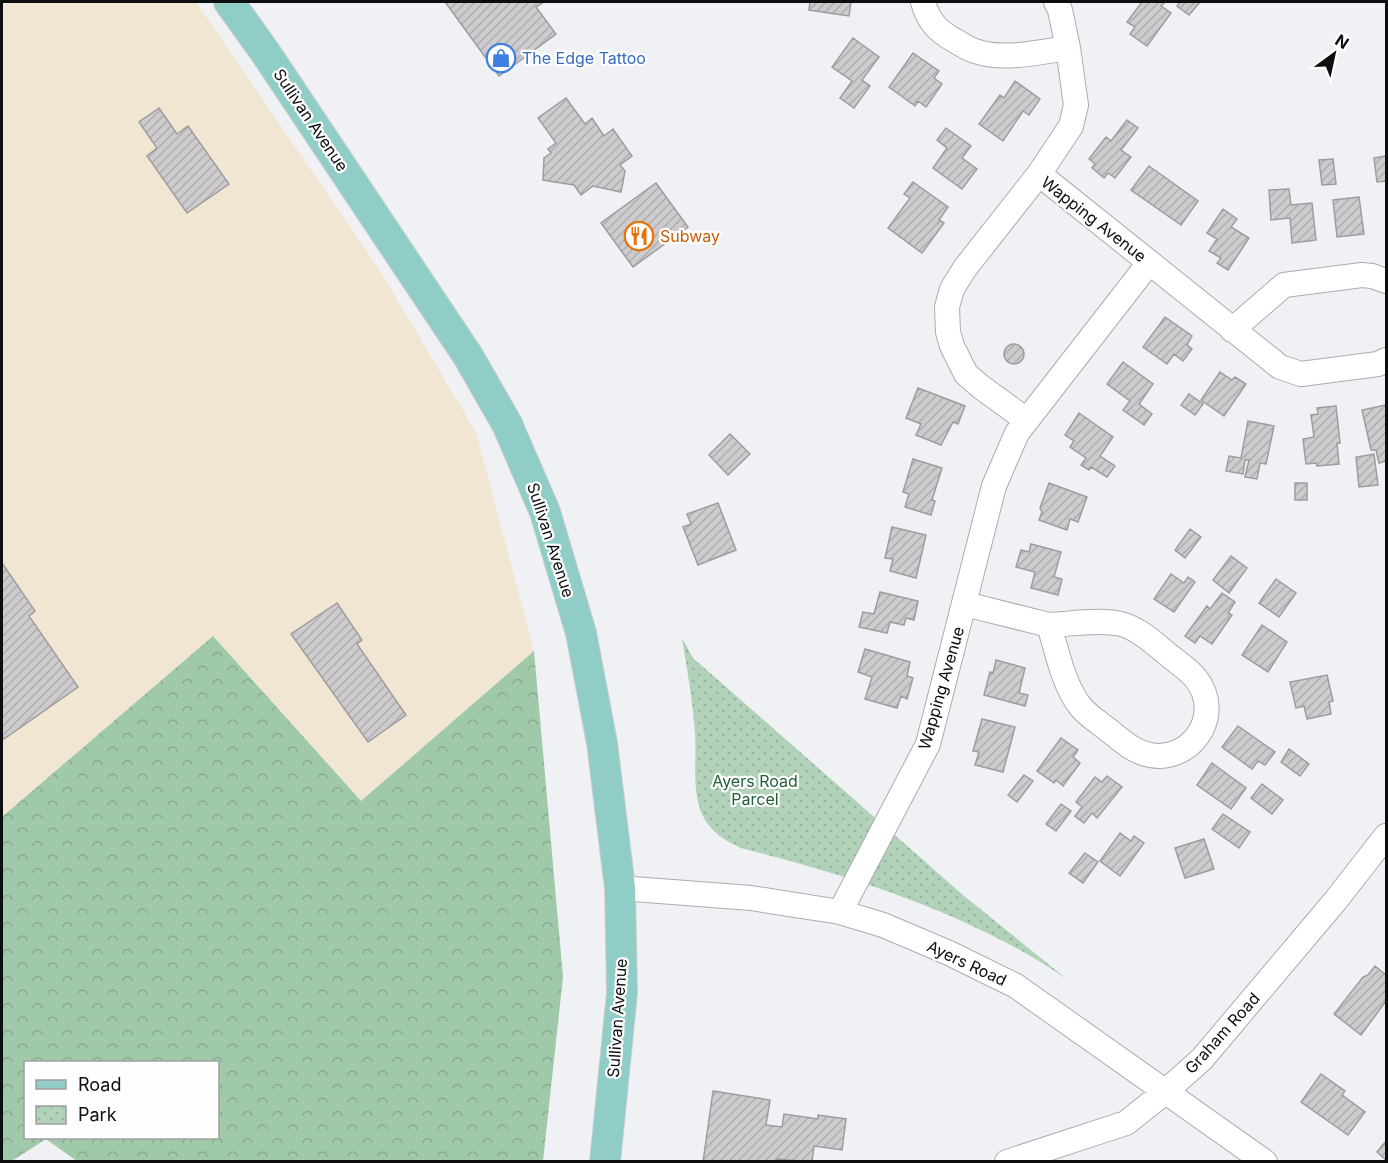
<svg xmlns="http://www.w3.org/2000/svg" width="1388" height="1163" font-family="Inter,sans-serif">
<defs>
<pattern id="forest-crowns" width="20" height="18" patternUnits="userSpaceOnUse" patternTransform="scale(1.5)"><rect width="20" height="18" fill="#9fc9a9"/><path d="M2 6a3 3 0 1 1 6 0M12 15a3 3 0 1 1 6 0" fill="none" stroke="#88ab90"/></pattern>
<pattern id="park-dots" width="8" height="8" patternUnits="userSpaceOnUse" patternTransform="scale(1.5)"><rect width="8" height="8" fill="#b1d2b9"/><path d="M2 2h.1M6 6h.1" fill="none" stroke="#97b39e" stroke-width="1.8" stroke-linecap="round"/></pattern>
<pattern id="building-hatch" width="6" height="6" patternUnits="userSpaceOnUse" patternTransform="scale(1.5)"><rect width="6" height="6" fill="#cdcbce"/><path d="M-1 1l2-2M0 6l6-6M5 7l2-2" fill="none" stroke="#afadb0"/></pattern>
</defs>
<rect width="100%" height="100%" fill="#eff1f5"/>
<!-- commercial -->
<path fill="#f1e6d1" d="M2 2H196L378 268 476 432 534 651 361 801 213 636 2 817Z"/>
<!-- forest -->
<path fill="url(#forest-crowns)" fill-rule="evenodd" d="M213 636 361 801 534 651 563 977 543 1161 78 1162 46 1139 12 1161H2V817ZM26 1062H218V1138H26Z"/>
<!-- park -->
<path fill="url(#park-dots)" d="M682 638 693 658 963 895 1068 980C973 914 852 876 741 848 725 841 711 832 703 816 691 792 697 760 695 734 693 701 687 670 682 638Z"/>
<!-- building -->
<path fill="url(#building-hatch)" stroke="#9e9c9f" stroke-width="1.5" d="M445 2H544L536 7 556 34 499 76Z
M810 2H851L849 16 809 10Z
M1142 2H1165L1161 6 1171 13 1147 46 1130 34 1135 27 1127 22Z
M1180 2H1200L1189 15 1177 6Z
M853 38 879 57 862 80 870 86 854 108 840 98 852 81 832 67Z
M913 53 939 71 934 78 942 84 926 107 918 101 915 106 889 87Z
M1015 81 1040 99 1029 115 1023 111 1003 141 979 124 1000 95 1004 98Z
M566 98 585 124 592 118 604 136 613 129 632 156 620 165 625 171 621 192 593 186 581 195 574 185 543 180 544 158 551 153 548 149 556 143 538 118Z
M159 108 177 134 188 126 229 184 187 213 147 156 157 148 139 122Z
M1127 120 1138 128 1121 150 1131 157 1115 178 1108 173 1104 178 1092 168 1095 164 1089 159 1106 137 1111 141Z
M946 128 971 146 962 158 977 169 962 189 933 168 947 148 937 140Z
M1386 156V181L1377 182 1374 158Z
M1333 159 1336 184 1322 185 1319 160Z
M1149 166 1198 201 1181 225 1131 190Z
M913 182 948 207 939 220 944 223 922 253 888 228 910 198 904 194Z
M656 183 688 227 633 267 601 223Z
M1289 189 1291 205 1312 203 1316 240 1292 243 1290 218 1271 220 1269 190Z
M1359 197 1364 234 1337 237 1333 200Z
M1223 209 1237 219 1231 227 1249 238 1228 270 1217 263 1221 258 1209 251 1217 239 1207 233Z
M1165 317 1192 336 1187 345 1192 349 1183 361 1174 354 1167 364 1143 347Z
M1004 354a10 10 0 1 1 20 0a10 10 0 1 1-20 0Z
M1123 362 1153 384 1139 404 1152 414 1144 425 1123 410 1130 401 1107 384Z
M1220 372 1232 380 1235 377 1246 384 1224 416 1201 400Z
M918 388 965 406 958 424 953 422 941 445 916 435 921 424 906 418Z
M1189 394 1203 404 1195 415 1181 405Z
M1386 405V461L1379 463 1376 450H1371L1362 410Z
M1336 406 1340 443H1337L1339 464 1317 466 1316 463 1306 464 1303 439 1314 437 1311 415 1318 414 1317 408Z
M1079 413 1113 437 1100 456 1115 466 1107 477 1091 467 1089 470 1081 465 1086 458 1070 447 1074 441 1065 435Z
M1248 421 1274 426 1266 464 1260 463 1257 479 1245 477 1249 460H1245L1243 474 1226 471 1229 456 1241 458Z
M730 434 750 454 728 475 709 455Z
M1374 454 1378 485 1359 487 1356 457Z
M913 459 942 468 932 500 935 501 931 515 905 507 909 494 903 492Z
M1049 483 1087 497 1078 522 1070 519 1067 530 1039 520 1042 512 1040 508Z
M1295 483H1307V500H1295Z
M718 503 736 550 698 565 683 527 691 524 687 514Z
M892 527 926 535 916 578 890 571 893 559 885 558Z
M1190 529 1201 537 1185 558 1175 550Z
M1031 544 1061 552 1054 577 1062 579 1058 595 1031 588 1035 572 1016 567 1021 550 1029 552Z
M1231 556 1247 568 1229 593 1213 580Z
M2 563 35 611 29 616 78 687 4 739 2 736Z
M1171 574 1184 583 1188 577 1195 582 1174 612 1154 599Z
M1276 579 1296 593 1279 617 1259 603Z
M880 592 918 601 914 620 906 618 904 625 890 622 887 633 859 627 863 612 874 614Z
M1222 593 1235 602 1228 613 1232 615 1212 644 1200 636 1195 643 1185 636 1207 606 1210 609Z
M337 603 362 640 357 644 406 715 368 742 291 634Z
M1262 625 1287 642 1268 672 1242 655Z
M865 649 910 662 907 676 913 678 907 699 901 696 897 708 865 699 872 677 858 672Z
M996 660 1025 668 1019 693 1028 695 1025 706 984 695 990 672 993 673Z
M1327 675 1333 701 1329 702 1331 714 1307 719 1304 706 1296 708 1290 682Z
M982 719 1015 727 1003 772 975 765 979 752 973 751Z
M1238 726 1275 752 1265 765 1258 761 1252 769 1222 747Z
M1061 738 1078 750 1073 757 1080 763 1063 786 1056 780 1054 783 1037 771Z
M1289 749 1309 764 1300 776 1281 762Z
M1212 763 1246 788 1231 809 1197 785Z
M1024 775 1033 781 1017 802 1008 795Z
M1107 776 1122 787 1097 818 1092 813 1084 823 1075 816 1082 807 1076 802 1095 777 1102 782Z
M1262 784 1283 800 1272 814 1251 798Z
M1061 804 1071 811 1056 831 1046 824Z
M1223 814 1250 832 1239 848 1212 829Z
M1120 833 1131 841 1134 836 1144 843 1120 876 1100 861Z
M1204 839 1214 869 1185 878 1175 848Z
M1085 853 1098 862 1083 883 1069 873Z
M1375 966 1386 975V1001L1361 1035 1334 1014 1363 977 1368 975Z
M1321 1074 1345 1091 1342 1095 1365 1112 1348 1135 1301 1102Z
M713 1091 770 1100 766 1125 782 1127 784 1114 818 1119V1115L846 1119 842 1150 814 1146 812 1162 777 1159V1162H703Z
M1386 1141V1160L1377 1152Z"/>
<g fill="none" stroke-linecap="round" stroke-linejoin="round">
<!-- minor casing -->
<g stroke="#aaacaf" stroke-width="26">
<path id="minor" d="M923 2C928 20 937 31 954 40 961 44 968 49 975 51 1004 61 1039 52 1068 48L1060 10 1056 2
M1039 174 1280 367 1301 374 1378 364 1386 360
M1232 330 1284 285 1362 275 1372 276 1386 281
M1025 419 981 387 966 374 952 346 948 332 947 307 952 289 965 268 1039 174 1071 126 1076 105 1068 48
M965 604 1049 625C1057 651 1063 684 1080 706 1087 715 1098 722 1107 729 1120 739 1133 752 1150 755 1185 762 1216 727 1204 693 1198 676 1184 667 1171 657 1156 645 1140 629 1121 624 1101 619 1070 624 1049 625
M620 888 751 898 840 912 883 925 949 953 1016 986 1265 1162
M840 912 928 744 994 486 1017 433 1149 263
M1007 1162 1126 1123 1165 1092 1202 1059 1336 900 1386 836"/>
</g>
<!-- major casing -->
<g stroke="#cfcfcf" stroke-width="32">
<path id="major" d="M229 2 265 52 468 356 507 424 545 512 581 633 602 743 620 888 622 993 605 1162"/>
</g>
<!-- minor -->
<use href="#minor" stroke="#fff" stroke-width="24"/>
<!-- major -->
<use href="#major" stroke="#91cdc7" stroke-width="30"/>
</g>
<!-- icons -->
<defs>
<g id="shop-ring" transform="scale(1.5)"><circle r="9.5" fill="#fefefe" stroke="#3f7fe0" stroke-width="1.5"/><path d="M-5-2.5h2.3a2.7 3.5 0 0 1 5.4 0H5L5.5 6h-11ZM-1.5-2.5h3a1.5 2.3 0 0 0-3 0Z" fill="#3f7fe0"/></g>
<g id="restaurant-ring" transform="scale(1.5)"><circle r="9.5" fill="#fefefe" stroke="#e8710a" stroke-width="1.5"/><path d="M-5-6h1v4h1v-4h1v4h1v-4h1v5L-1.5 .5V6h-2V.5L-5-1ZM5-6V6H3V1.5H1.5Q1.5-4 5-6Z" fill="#e8710a"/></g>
</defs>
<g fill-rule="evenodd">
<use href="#shop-ring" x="501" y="58"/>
<use href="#restaurant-ring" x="639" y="236"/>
</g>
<g text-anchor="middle" stroke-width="4.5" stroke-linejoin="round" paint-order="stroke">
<!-- shop labels -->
<g font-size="16" fill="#366cbe" stroke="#fefefe" text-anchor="start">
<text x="522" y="64">The Edge Tattoo</text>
</g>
<!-- street labels -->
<g font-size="16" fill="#0d0e0f" stroke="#fefefe">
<text transform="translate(311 120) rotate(56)" y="6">Sullivan Avenue</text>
<text transform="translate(1094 219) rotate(38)" y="6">Wapping Avenue</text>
<text transform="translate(551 540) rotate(72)" y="6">Sullivan Avenue</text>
<text transform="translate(941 688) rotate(-74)" y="6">Wapping Avenue</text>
<text transform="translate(967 963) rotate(25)" y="6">Ayers Road</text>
<text transform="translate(617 1018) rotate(-86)" y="6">Sullivan Avenue</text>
<text transform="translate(1222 1033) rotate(-48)" y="6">Graham Road</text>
</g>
<!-- food labels -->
<g font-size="16" fill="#c56008" stroke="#fefefe" text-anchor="start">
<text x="660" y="242">Subway</text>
</g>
<!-- park labels -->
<g font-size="16" fill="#1f5f35" stroke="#fefefe">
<text x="755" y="787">Ayers Road<tspan x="755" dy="18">Parcel</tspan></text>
</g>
</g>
<!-- border -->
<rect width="1388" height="1163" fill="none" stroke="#0d0e0f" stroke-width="6"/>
<!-- legend -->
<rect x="24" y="1061" width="195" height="78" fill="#fefefe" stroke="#9e9e9e" stroke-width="1.5"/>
<rect x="36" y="1080" width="30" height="9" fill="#91cdc7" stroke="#9e9e9e" stroke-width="1.5"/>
<text x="78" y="1091" font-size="18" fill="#0d0e0f">Road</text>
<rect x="36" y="1106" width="30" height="18" fill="url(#park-dots)" stroke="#9e9e9e" stroke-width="1.5"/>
<text x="78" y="1121" font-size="18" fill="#0d0e0f">Park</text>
<!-- north arrow -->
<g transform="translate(1334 54) rotate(33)" stroke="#fefefe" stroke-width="4.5" paint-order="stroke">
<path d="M0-4.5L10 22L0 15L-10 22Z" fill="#0d0e0f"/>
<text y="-9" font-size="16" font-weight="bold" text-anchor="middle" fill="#0d0e0f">N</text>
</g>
</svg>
